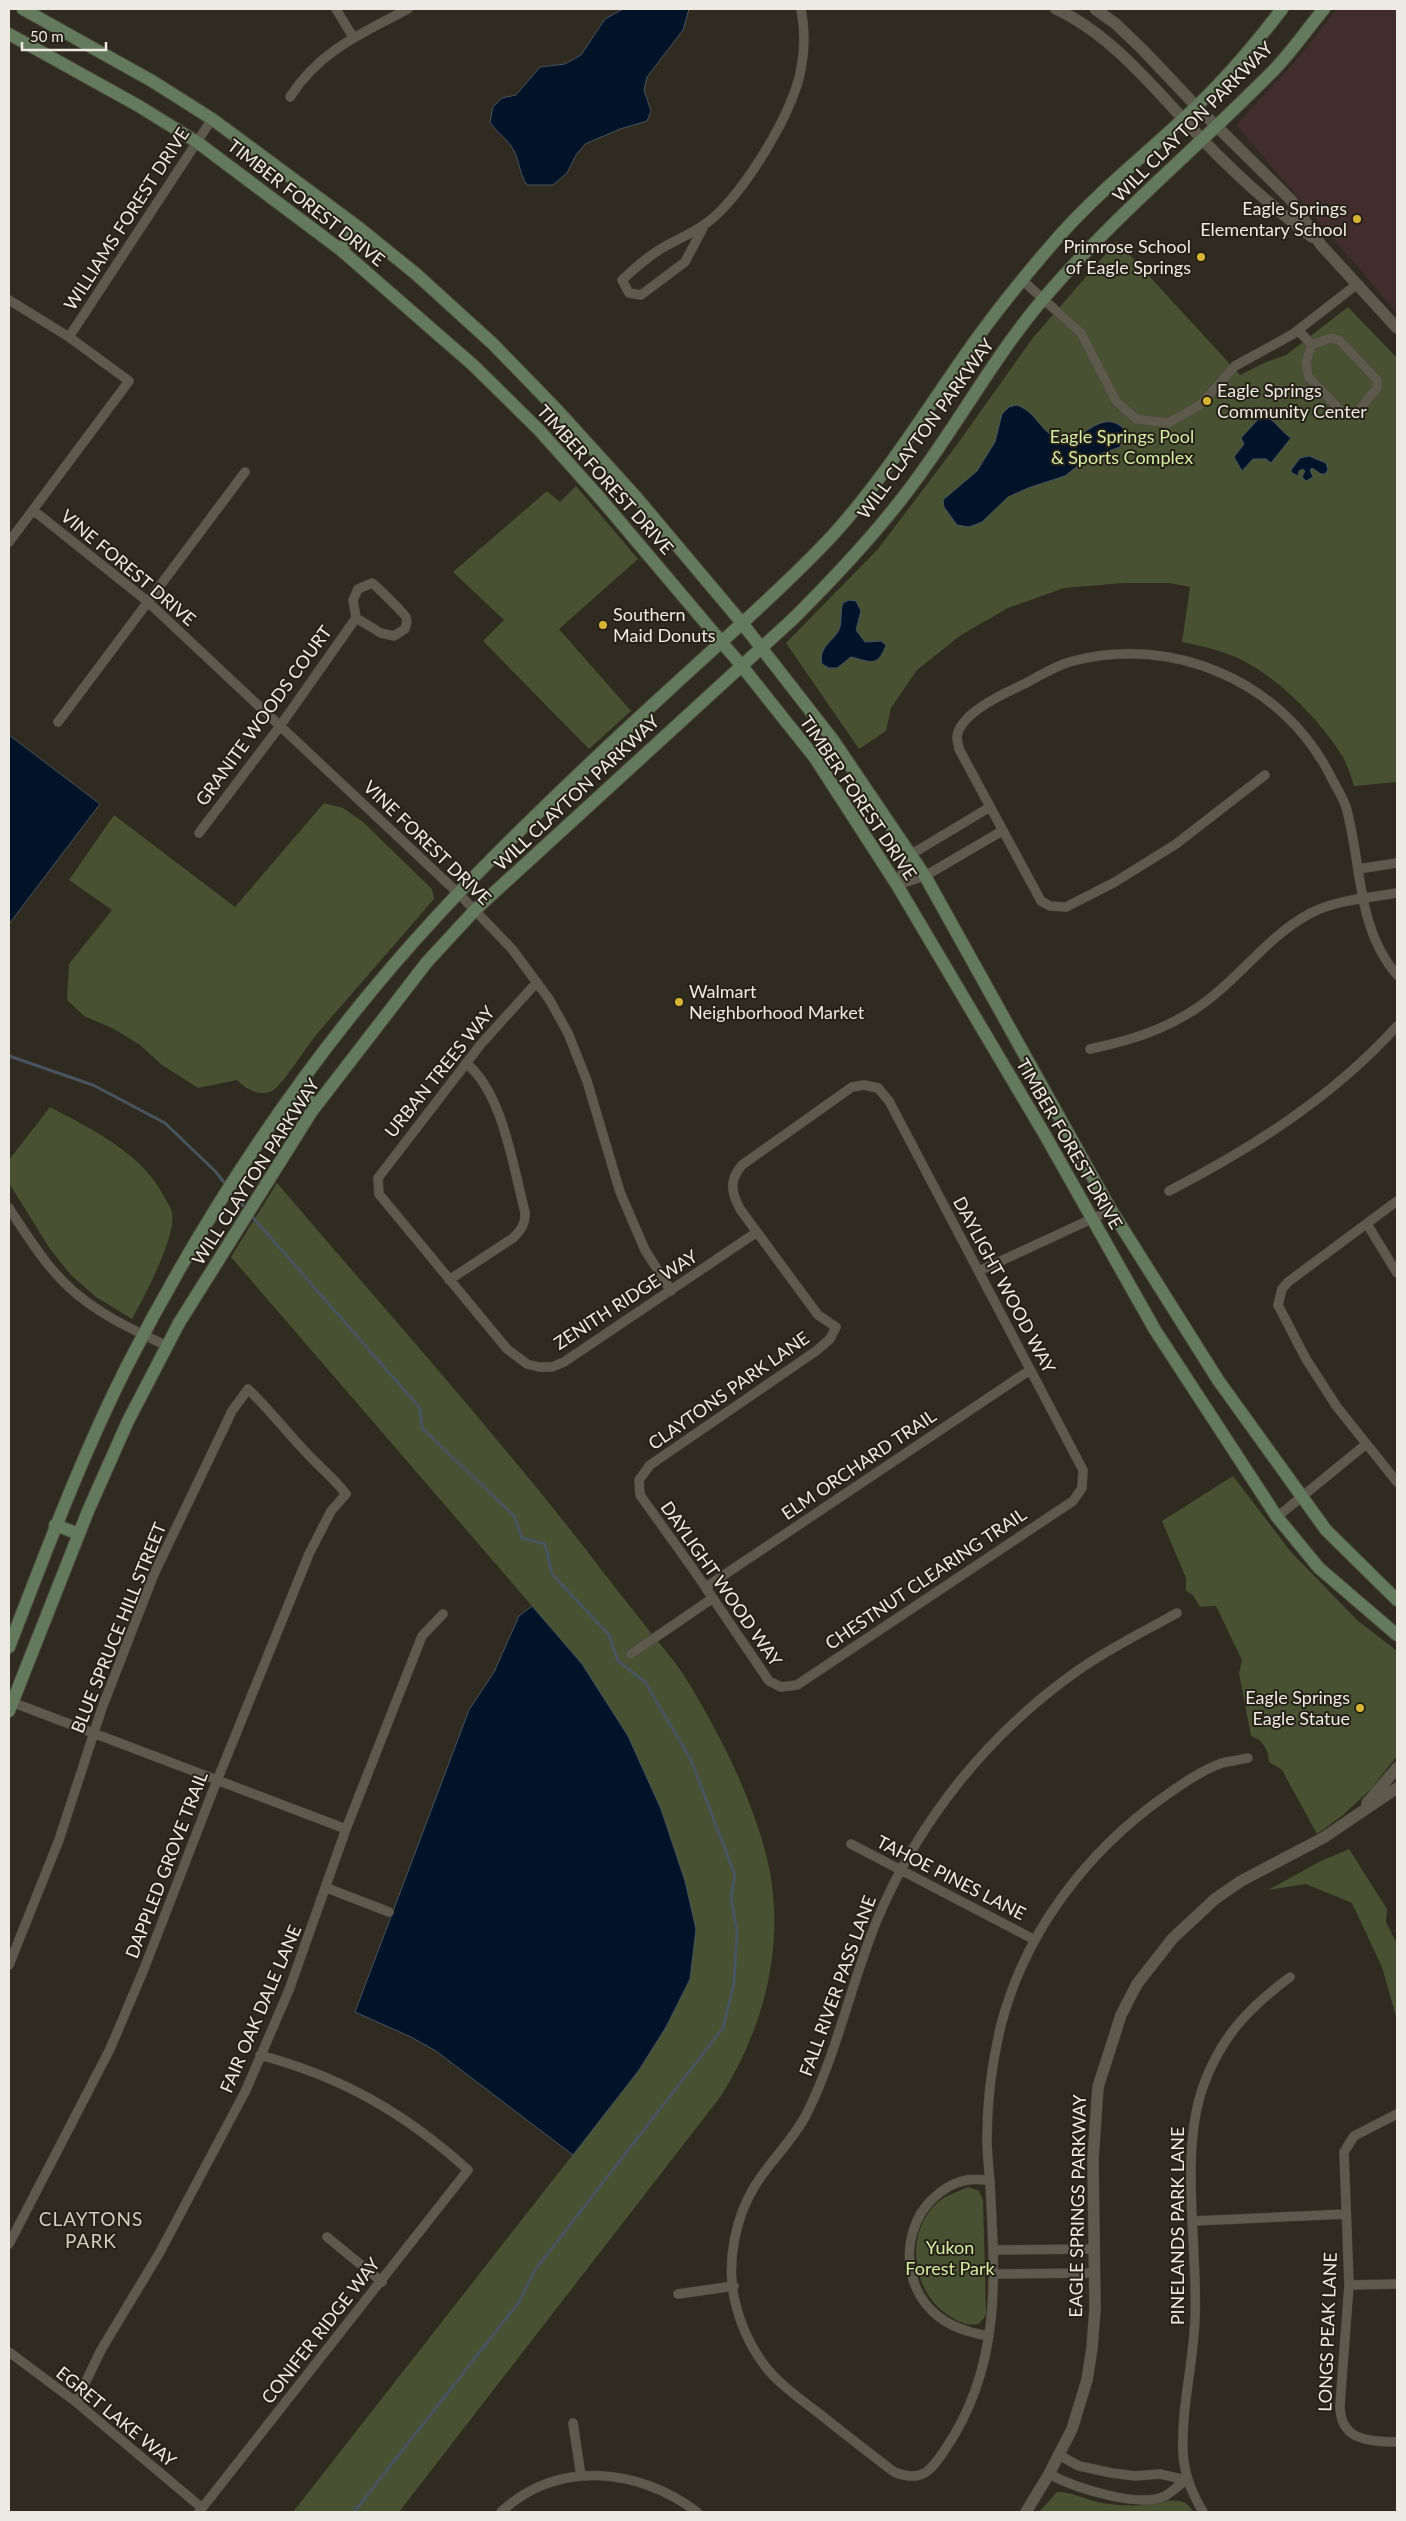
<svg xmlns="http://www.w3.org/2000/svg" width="1406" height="2521" font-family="Lato,sans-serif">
<rect width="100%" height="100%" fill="#302b20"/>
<!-- education -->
<path fill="#412d2b" d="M1337 9H1397V313L1236 125 1292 65Z"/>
<!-- green -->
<path fill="#485131" d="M1117 241 1240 375 1264 363 1286 355 1348 307 1397 358V782L1354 786C1351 777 1348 766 1343 757 1320 720 1278 677 1238 658 1220 650 1201 646 1182 642L1190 587 1169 583H1124L1064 588 1008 608 961 635 917 670 891 708 886 731 859 749 786 643 878 549 956 446 1032 339Z
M576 486 638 559 559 629 631 711 589 749 483 641 504 620 453 572 547 491 560 502Z
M324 803 343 808 363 822 432 889 434 899 316 1035C307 1046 281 1087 272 1091 260 1097 245 1089 237 1080L198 1088 162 1065 140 1045 114 1029 84 1016 67 1000 69 964 112 910 69 880 114 815 235 907Z
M50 1107C93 1130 142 1153 165 1198 167 1202 171 1208 172 1212 177 1236 144 1297 132 1319L96 1297 71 1275 50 1249 9 1183V1160Z
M277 1183C380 1304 486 1422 584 1547 606 1576 629 1605 651 1633 663 1648 675 1661 685 1677 720 1734 757 1806 770 1872 784 1951 763 2029 721 2096L399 2512H293L639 2070 666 2027 690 1979 582 1664 231 1257Z
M1233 1476 1291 1552 1357 1620 1397 1651V1756L1371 1789 1343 1815 1317 1834 1282 1770 1269 1762C1268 1749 1264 1741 1251 1736L1239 1673 1242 1660 1216 1606 1200 1607 1193 1595 1186 1591V1578L1162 1521Z
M1349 1849 1387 1909 1386 1922 1397 1944V2020L1382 1967 1352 1903 1306 1884 1268 1890 1319 1862Z
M968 2187 979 2191 983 2200 986 2315 979 2324C968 2326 961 2323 951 2317 912 2294 903 2234 937 2203 946 2195 957 2192 968 2187Z
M1057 2492C1072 2492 1084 2499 1098 2502 1111 2505 1131 2506 1144 2505 1161 2504 1184 2492 1193 2512H1039Z"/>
<!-- water -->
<path fill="#001328" stroke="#475460" d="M623 9H689L683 30 647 77 644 90 651 111 647 121 620 129 585 144 576 155 567 173 553 185H527C518 172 520 158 511 146 505 137 496 132 490 122L493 107 502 98 516 95 540 67 565 64 581 55 605 19Z
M1017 405C1039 413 1040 436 1067 442 1085 436 1104 409 1124 429L1120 447 1086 459 1065 476 1028 488 1008 497 982 522 969 527 957 525 944 507 943 500 977 471 995 442 1002 414 1009 407Z
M1262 415C1275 419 1279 430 1291 438L1271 463 1266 459H1253L1242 471 1234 457 1244 444 1241 438Z
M1309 456 1326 463 1328 470 1325 474H1321L1312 468 1310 470 1313 477 1306 481 1302 477 1305 471 1303 469 1299 471 1298 476 1292 473 1291 470 1300 458Z
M849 600 856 601 861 611 856 630 865 642 881 641 886 645C877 669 870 661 851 657L837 668H829L822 664C818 645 835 642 840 627 842 619 840 611 843 603Z
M9 735 100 804 9 924Z
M532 1606 582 1664 628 1736 661 1809 685 1881 696 1929 690 1979 666 2027 639 2070 573 2155 436 2051 411 2037 355 2012 469 1710 494 1672 519 1616Z"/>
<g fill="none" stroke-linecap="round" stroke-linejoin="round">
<!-- stream -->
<path stroke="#475460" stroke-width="3" d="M9 1056 93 1085 165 1123 216 1172 227 1186
M231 1191 246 1209
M250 1214 420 1408 422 1428 514 1516 522 1538 545 1544 552 1574 609 1635 618 1661 645 1682 691 1760 735 1875 731 1898 737 1931 734 1983 723 2028 535 2270 519 2302 354 2512"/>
<!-- minor casing -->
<g stroke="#4b473d" stroke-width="10">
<path id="minor" d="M336 9 353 37
M290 97C319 51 362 33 408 9
M705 224 685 262 641 295 629 293 622 280C635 268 648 256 664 247 680 238 698 231 713 218 746 189 793 113 801 69 805 49 805 29 801 9
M1022 280 1081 333 1116 401 1136 419 1168 423 1200 405 1235 366 1293 334 1356 285
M9 300 69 337 129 381 9 542
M1298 330 1312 345 1306 361 1308 376 1344 414 1357 412 1377 388V380L1339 340 1330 338 1312 345
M69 337 212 119
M33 510 147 601 459 894 512 949 549 999 568 1033 587 1081 620 1192 645 1250 671 1291
M58 722 245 472
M1265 775 1176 844 1115 882 1066 907 1050 906 1041 901 959 749C959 746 957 742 957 738 958 714 1003 694 1022 685 1038 677 1056 665 1073 661 1173 635 1281 681 1329 773 1334 784 1342 795 1346 807 1362 863 1356 928 1397 975
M199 833 280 726 356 618 353 600 358 589 372 583C375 585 406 615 406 617 408 622 406 625 405 629L394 636 381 633 356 618
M1358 869 1397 863
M897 885 910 855 990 807
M897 885 925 876 1002 831
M537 982 481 1044 378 1178 379 1194 507 1349 527 1364 539 1367H552L564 1362 757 1232
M1090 1049C1139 1039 1182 1024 1220 990 1249 965 1274 933 1309 914 1335 900 1368 898 1397 893
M864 1085 878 1088 889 1101 1083 1470 1082 1488 1073 1501 797 1685 781 1687 769 1681 693 1569 640 1495 639 1480 650 1465 816 1351 830 1339 836 1327 818 1315 740 1209C731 1192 729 1180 742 1165L852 1087Z
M1169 1191C1252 1148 1333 1097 1397 1026
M1397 1201 1288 1282 1282 1289 1278 1305 1306 1359 1337 1407 1397 1482
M9 1208C31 1242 53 1278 87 1302 111 1320 140 1333 167 1346
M1367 1224 1397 1273
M979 1271 1111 1210
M449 1280 513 1238C521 1231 526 1223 525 1212 513 1167 503 1093 466 1063
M1277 1517 1365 1445
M706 1587 1030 1370
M1177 1613C1143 1632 1108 1649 1077 1671 988 1734 919 1820 877 1920 851 1983 838 2050 808 2111 796 2136 776 2155 760 2178 735 2214 724 2266 737 2309 743 2331 755 2355 770 2372 783 2387 800 2399 816 2411 842 2432 868 2452 894 2472 922 2483 931 2471 946 2448 1002 2365 995 2278 990 2183 989 2169 987 2154 987 2139 987 2101 992 2062 1001 2025 1025 1932 1087 1851 1165 1796 1182 1784 1202 1770 1222 1763 1230 1761 1240 1760 1248 1758
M631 1654 713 1598
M9 1701 346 1829
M851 1844 1035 1940
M327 1888 389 1912
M9 1965 59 1840 102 1708 154 1574 232 1411 248 1389C268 1408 284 1429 303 1449 317 1465 333 1477 346 1494L331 1511 309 1554 214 1788 144 1969 110 2049 9 2244
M1397 2114 1354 2136 1344 2152 1349 2285 1340 2405C1340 2441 1368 2441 1397 2442
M1193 2221 1346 2214
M327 2237 382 2282
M993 2250 1094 2249
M995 2274 1094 2273
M1349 2285 1397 2284
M678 2294 734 2286
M989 2336C977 2334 964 2331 952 2325 910 2304 898 2253 921 2213 931 2198 948 2183 967 2180 974 2179 982 2180 990 2180
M9 2352 76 2402 202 2508
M76 2402 101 2350 160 2252 246 2090 289 1990 346 1829 422 1636 443 1614
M573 2423 581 2476
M1059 2455 1079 2466 1112 2473 1135 2476 1160 2474 1186 2480
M1049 2474C1073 2487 1139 2509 1165 2496 1172 2492 1179 2485 1186 2480
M199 2512 468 2170C405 2113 342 2077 260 2055
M501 2512C558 2459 639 2468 697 2512
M1203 2512C1192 2493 1184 2475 1183 2452 1181 2407 1194 2362 1195 2317 1198 2245 1179 2150 1204 2084 1222 2035 1250 2007 1290 1977"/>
</g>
<!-- tertiary casing -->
<g stroke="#4b473d" stroke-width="12">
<path id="tertiary" d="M1056 9C1113 35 1158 93 1201 138 1235 174 1272 207 1312 237
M1095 9 1116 24 1143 50 1197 107 1276 185 1291 200 1321 245 1397 328
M1367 1803 1397 1768
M1026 2512 1049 2474 1072 2429 1087 2380 1092 2348 1095 2309 1093 2159 1098 2087 1121 2015 1137 1984 1173 1938 1215 1899 1241 1881 1323 1838 1397 1788"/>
</g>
<!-- secondary casing -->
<g stroke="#4b473d" stroke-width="14">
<path id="secondary" d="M23 9 152 81 212 119 358 227 416 274 493 344 559 412 637 498 742 623 833 740 925 876 1111 1210 1218 1380 1326 1530 1397 1600
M9 34 137 105 197 142 341 250 473 365 539 430 600 498 741 665 815 758 897 885 1045 1135 1155 1330 1277 1517 1319 1568 1397 1635
M341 250 358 227
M296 1091 316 1106
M55 1525 79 1534
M9 1647C46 1552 81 1457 127 1366 210 1204 314 1049 437 916 511 836 591 761 671 688 725 638 781 590 832 536 882 481 921 418 963 358 993 314 1026 274 1061 234 1103 187 1154 148 1199 104 1229 75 1256 43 1282 9
M9 1711 88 1511 128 1421 179 1323 312 1111 427 962 475 910 794 618C831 581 868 542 900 501 952 436 990 361 1044 298 1114 216 1197 148 1272 72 1291 53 1307 29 1324 9"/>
</g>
<!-- minor -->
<use href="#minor" stroke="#5e594d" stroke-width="9"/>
<!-- tertiary -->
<use href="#tertiary" stroke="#5e594d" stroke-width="11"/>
<!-- secondary -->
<use href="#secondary" stroke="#637a5d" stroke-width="12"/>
</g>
<!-- markers -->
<g fill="#d8b434" stroke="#262117" stroke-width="2">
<circle cx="1357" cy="219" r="5"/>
<circle cx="1201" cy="257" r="5"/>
<circle cx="1207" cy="401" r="5"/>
<circle cx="603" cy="625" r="5"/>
<circle cx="679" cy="1002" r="5"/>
<circle cx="1360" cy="1708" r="5"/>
</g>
<g text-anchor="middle" stroke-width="4" stroke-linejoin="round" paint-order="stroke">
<!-- street labels -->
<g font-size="18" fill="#edeae3" stroke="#262117">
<text transform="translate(1193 122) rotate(-45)" y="6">WILL CLAYTON PARKWAY</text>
<text transform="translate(306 203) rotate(38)" y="6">TIMBER FOREST DRIVE</text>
<text transform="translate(127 219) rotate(-57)" y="6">WILLIAMS FOREST DRIVE</text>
<text transform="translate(926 429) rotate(-54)" y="6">WILL CLAYTON PARKWAY</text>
<text transform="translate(605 480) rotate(48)" y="6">TIMBER FOREST DRIVE</text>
<text transform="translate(128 568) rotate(40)" y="6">VINE FOREST DRIVE</text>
<text transform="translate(264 716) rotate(-54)" y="6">GRANITE WOODS COURT</text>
<text transform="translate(577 793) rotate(-43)" y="6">WILL CLAYTON PARKWAY</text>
<text transform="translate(858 798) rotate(56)" y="6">TIMBER FOREST DRIVE</text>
<text transform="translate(427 843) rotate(44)" y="6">VINE FOREST DRIVE</text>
<text transform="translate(440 1072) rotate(-51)" y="6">URBAN TREES WAY</text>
<text transform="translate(1069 1144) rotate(60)" y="6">TIMBER FOREST DRIVE</text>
<text transform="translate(256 1172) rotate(-57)" y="6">WILL CLAYTON PARKWAY</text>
<text transform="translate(1004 1285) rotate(62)" y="6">DAYLIGHT WOOD WAY</text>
<text transform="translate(626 1300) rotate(-33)" y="6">ZENITH RIDGE WAY</text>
<text transform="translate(729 1391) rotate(-35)" y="6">CLAYTONS PARK LANE</text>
<text transform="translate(859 1465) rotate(-34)" y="6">ELM ORCHARD TRAIL</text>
<text transform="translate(926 1579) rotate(-34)" y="6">CHESTNUT CLEARING TRAIL</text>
<text transform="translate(721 1584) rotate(55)" y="6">DAYLIGHT WOOD WAY</text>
<text transform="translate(119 1628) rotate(-68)" y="6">BLUE SPRUCE HILL STREET</text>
<text transform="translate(167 1865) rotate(-69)" y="6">DAPPLED GROVE TRAIL</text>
<text transform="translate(951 1878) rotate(27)" y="6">TAHOE PINES LANE</text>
<text transform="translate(838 1986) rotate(-70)" y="6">FALL RIVER PASS LANE</text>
<text transform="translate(261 2009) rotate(-67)" y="6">FAIR OAK DALE LANE</text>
<text transform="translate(1078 2206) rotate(-89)" y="6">EAGLE SPRINGS PARKWAY</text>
<text transform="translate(1178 2226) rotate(-90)" y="6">PINELANDS PARK LANE</text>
<text transform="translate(321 2331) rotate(-52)" y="6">CONIFER RIDGE WAY</text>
<text transform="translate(1328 2332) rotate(-88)" y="6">LONGS PEAK LANE</text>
<text transform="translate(116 2417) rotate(39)" y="6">EGRET LAKE WAY</text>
</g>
<!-- poi labels -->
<g font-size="18" fill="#edeae3" stroke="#262117" text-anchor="end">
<text x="1347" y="215">Eagle Springs<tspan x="1347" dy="21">Elementary School</tspan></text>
<text x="1191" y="253">Primrose School<tspan x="1191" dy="21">of Eagle Springs</tspan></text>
<text x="1217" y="397" text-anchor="start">Eagle Springs<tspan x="1217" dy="21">Community Center</tspan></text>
<text x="613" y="621" text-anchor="start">Southern<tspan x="613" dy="21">Maid Donuts</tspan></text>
<text x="689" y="998" text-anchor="start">Walmart<tspan x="689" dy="21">Neighborhood Market</tspan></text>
<text x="1350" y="1704">Eagle Springs<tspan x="1350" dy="21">Eagle Statue</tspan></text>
</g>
<!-- park labels -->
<g font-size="18" fill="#d5eba2" stroke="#262117">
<text x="1122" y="443">Eagle Springs Pool<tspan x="1122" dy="21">&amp; Sports Complex</tspan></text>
<text x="950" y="2254">Yukon<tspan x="950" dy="21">Forest Park</tspan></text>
</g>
<!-- neighbourhood labels -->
<g font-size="19" letter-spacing="1" fill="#d2ccbe" stroke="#262117">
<text x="91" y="2226">CLAYTONS<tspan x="91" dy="22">PARK</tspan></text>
</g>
</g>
<!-- border -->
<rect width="1406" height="2521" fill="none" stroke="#edeae3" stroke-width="20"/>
<!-- scale -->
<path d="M22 42v8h84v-8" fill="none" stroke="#edeae3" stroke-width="2.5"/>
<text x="30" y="42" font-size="15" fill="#edeae3" stroke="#262117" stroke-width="4" paint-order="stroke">50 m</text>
</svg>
